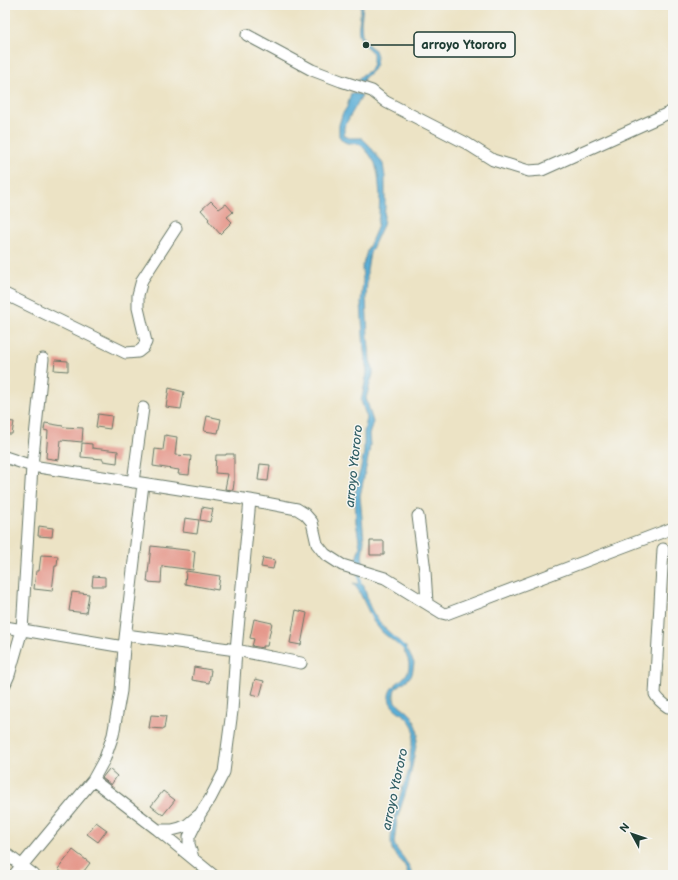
<svg xmlns="http://www.w3.org/2000/svg" width="678" height="880" font-family="'Balsamiq Sans',sans-serif">
<rect width="100%" height="100%" fill="#f6f6f2"/>
<filter id="ink" filterUnits="userSpaceOnUse"><feTurbulence type="fractalNoise" baseFrequency=".025" numOctaves="2"/><feDisplacementMap in="SourceGraphic" scale="8" xChannelSelector="R" yChannelSelector="G"/><feConvolveMatrix kernelMatrix="1 2 1 2 8 2 1 2 1" color-interpolation-filters="sRGB"/></filter>
<filter id="wash" filterUnits="userSpaceOnUse"><feTurbulence type="fractalNoise" baseFrequency=".012" numOctaves="4" result="noise"/><feDisplacementMap in="SourceGraphic" scale="16" xChannelSelector="R" yChannelSelector="G"/><feGaussianBlur stdDeviation="0.9" result="paint"/><feColorMatrix in="noise" values="0 0 0 0 0 0 0 0 0 0 0 0 0 0 0 0 0 1.4 0 .05"/><feComposite in="paint" operator="in"/></filter>
<g filter="url(#wash)">
<rect width="100%" height="100%" fill="#ece3c5"/>
<!-- water -->
<path fill="#5baed6" stroke="#3d7685" d="M361 5H363L361 23 362 35 369 46 375 50 377 56 376 64 373 70 364 78 363 82 357 80 362 75 369 71 371 68 373 63V53C352 35 360 29 361 5Z
M351 93 362 95 344 127V135L349 138H362L369 145 383 164 385 177V208L383 225 376 240 370 253 367 270V281L366 298 368 337 370 360 373 369V374L366 398 373 422 369 435 370 445 369 453 360 496 364 540 362 557 364 564 355 562 360 547 356 522 355 495 358 478 361 468 364 452V432L367 418 361 401 365 383 367 372 364 351 361 302 363 280 362 268 367 251 377 228 379 215 380 195 378 175 375 163 370 155 362 146 359 144 347 143 343 141 339 136V125L342 115 347 107Z
M353 583 364 585C364 590 366 592 367 597 370 615 386 630 400 642L398 645 382 632 373 621 359 591Z
M405 646 408 651 414 663 412 674 408 679 395 689 394 693V698L395 702 407 711 412 716 417 727 418 735 409 782 397 819 394 843C396 850 401 854 405 860 408 865 410 870 413 875H408C407 872 406 869 405 866 402 860 394 856 392 849 388 835 397 807 401 793 403 785 407 778 409 770 410 763 410 756 411 749 412 743 414 736 414 731 411 713 391 713 389 698 387 679 423 681 403 649Z"/>
<g fill="none" stroke-linecap="round" stroke-linejoin="round">
<!-- stream -->
<path stroke="#5baed6" stroke-width="3" d="M359 573 360 587
M397 642 406 650"/>
</g>
<g id="blocks">
<!-- building -->
<path fill="#e5988b" d="M211 201 219 209 226 204 233 212 227 217 232 222 220 234 208 220 209 219 201 210Z
M55 360 68 361V371L54 370Z
M169 388 184 392 181 409 166 407Z
M98 414 112 416 110 429 96 427Z
M207 416 221 419 218 433 204 431Z
M5 421 14 422 12 434H5Z
M45 423 63 426V427L83 428 82 442 61 440 59 460 46 458 48 431 44 430Z
M165 435 177 437 175 455 191 456 189 475 178 474 179 470 153 466 155 449 163 450Z
M82 443 92 444V448L118 451 117 463 103 461V459L81 457Z
M226 454H234V483L233 490 225 489 228 474 215 473 216 455H226Z
M260 464 270 465 268 481 258 480Z
M202 507 213 509 210 522 200 520Z
M185 518 199 520 197 534 183 532Z
M39 526 53 528 52 537 38 536Z
M370 541H384V555H370Z
M151 546 195 551 193 570 162 566 161 583 147 582Z
M41 555 58 556 57 566H55L52 591 34 589 36 571H39Z
M263 558 275 560 273 569 261 567Z
M186 571 220 576 218 590 185 584Z
M93 576 105 577V586H92Z
M72 592 89 594 86 613 69 611Z
M296 610 307 613 301 645 290 643Z
M254 619 272 623 267 646H263V648L252 646 254 639 250 638Z
M194 667 211 670 209 683 192 680Z
M255 679 264 681 260 696 251 694Z
M151 715 166 716 164 729 149 728Z
M109 769 117 776 111 785 102 778Z
M163 791 175 800 163 815 151 806Z
M96 822 107 830 98 842 87 834Z
M73 850 90 863 81 875H65L58 869Z"/>
</g>
</g>
<g filter="url(#ink)">
<use href="#blocks" fill-opacity="0" stroke="#677767" stroke-width="1"/>
<g fill="none" stroke-linecap="round" stroke-linejoin="round">
<!-- minor casing -->
<g stroke="#677767" stroke-width="13">
<path id="minor" d="M247 35 312 70 341 81 372 91 386 102 466 143 493 160 529 171 542 170 673 111
M5 294 126 353 138 352 143 348 146 342 138 308V295L142 280 176 228
M5 457 32 466 250 500 297 509 305 514 312 522 317 544 325 554 342 565 385 578 442 613 446 614 673 528
M133 482 143 408
M418 516 425 571 427 603
M663 549 655 694C658 700 662 703 668 707L673 706
M5 627 124 647
M126 635 236 650 301 663
M5 684 9 675 22 630 32 466 43 359
M93 780 158 830 213 875
M158 830H172L180 828 187 825 200 814 210 799 224 772 232 711 236 650 250 500
M5 853 34 875
M193 858 189 844V837L199 817
M14 875 93 780 105 758 113 735 121 691 124 647 143 484"/>
</g>
<!-- minor -->
<use href="#minor" stroke="#fff" stroke-width="11"/>
</g>
</g>
<g text-anchor="middle" stroke-width="3" stroke-linejoin="round" paint-order="stroke">
<!-- water labels -->
<g font-size="13" font-style="italic" fill="#315f65" stroke="#f6f6f2">
<text transform="translate(353 466) rotate(-84)" y="5">arroyo Ytororo</text>
<text transform="translate(394 789) rotate(-78)" y="5">arroyo Ytororo</text>
</g>
</g>
<!-- callouts -->
<path fill="none" stroke="#1f3d34" stroke-width="1.5" d="M366 45L414 45"/>
<circle fill="#1f3d34" stroke="#f6f6f2" stroke-width="1.5" cx="366" cy="45" r="4"/>
<rect fill="#f6f6f2" stroke="#1f3d34" stroke-width="1.5" x="414" y="32" width="101" height="25" rx="4"/>
<g font-size="13" text-anchor="middle" font-weight="bold" fill="#1f3d34">
<text x="464" y="49">arroyo Ytororo</text>
</g>
<!-- margin -->
<rect width="678" height="880" fill="none" stroke="#f6f6f2" stroke-width="20"/>
<!-- north arrow -->
<g transform="translate(632 834) rotate(310)" stroke="#f6f6f2" stroke-width="3" paint-order="stroke">
<path d="M0-3L7 15L0 10L-7 15Z" fill="#1f3d34"/>
<text y="-6" font-size="11" font-weight="bold" text-anchor="middle" fill="#1f3d34">N</text>
</g>
</svg>
